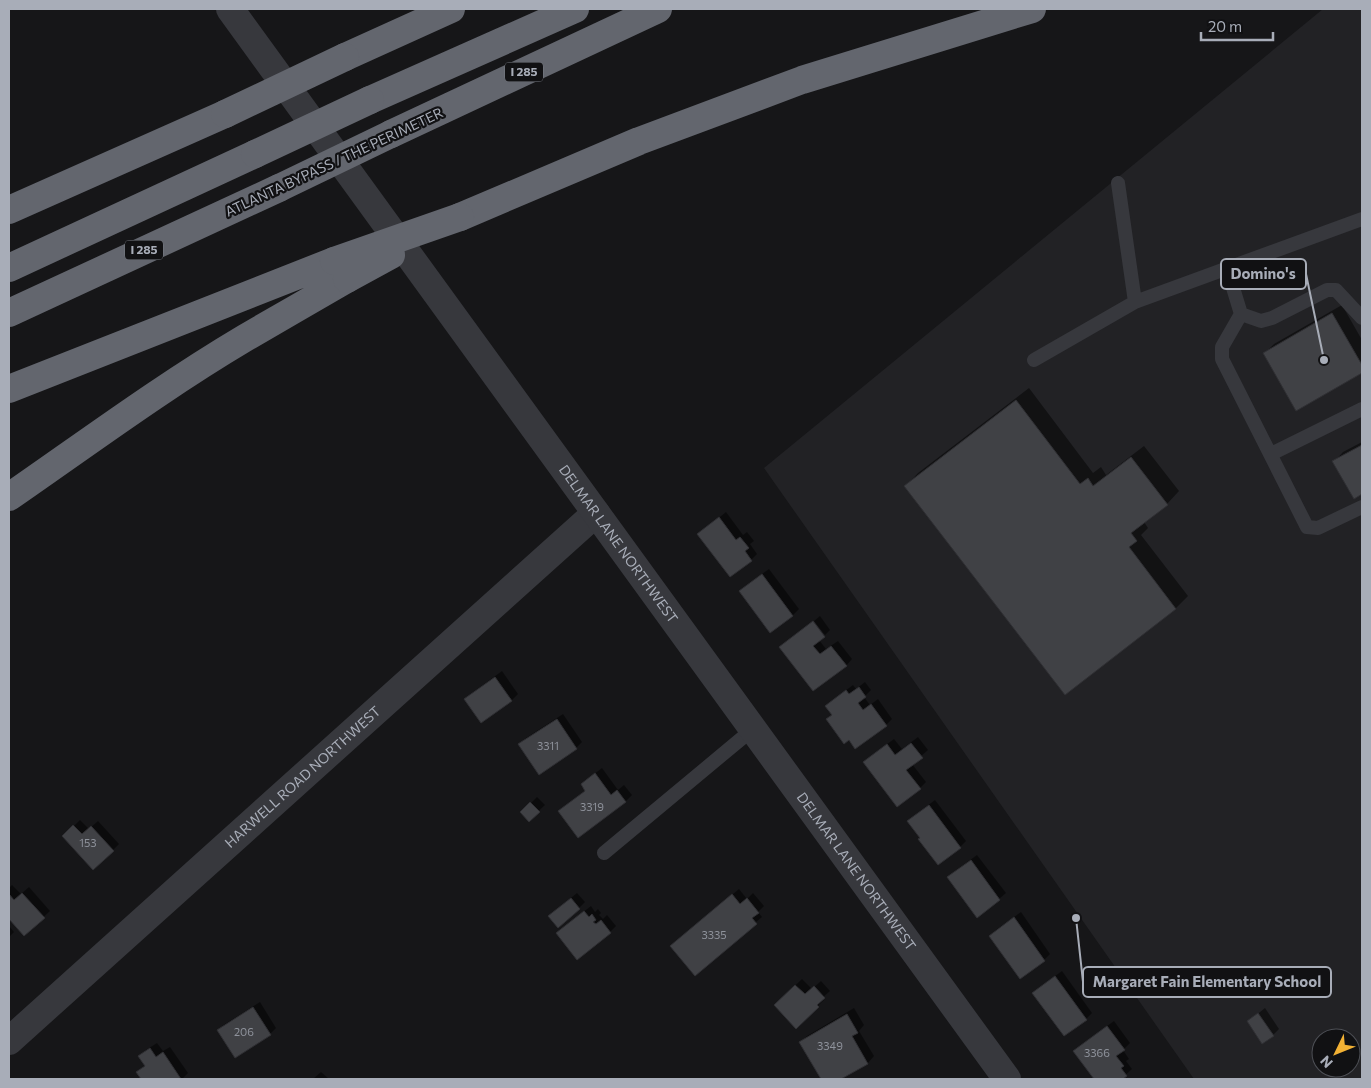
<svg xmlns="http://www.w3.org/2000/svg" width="1371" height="1088" font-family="Commissioner,sans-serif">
<rect width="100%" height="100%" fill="#161618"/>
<!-- built -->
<path fill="#222225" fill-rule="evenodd" d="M1323 9H1362V1079H1194L764 468ZM1321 1038H1351V1068H1321Z"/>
<!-- shadow -->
<path fill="#0007" d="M1342 305 1362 340V371L1297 409 1265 353 1274 344Z
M1029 388 1093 473 1101 467 1106 475 1144 446 1179 491 1167 504 1144 522 1148 528 1141 535 1188 596 1176 608 1065 693 906 486 918 473Z
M1362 442V493L1354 497 1334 462 1343 452Z
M726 512 743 535 747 532 754 541 750 544 757 554 751 560 699 534Z
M769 569 799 609 793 615 770 632 747 585Z
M820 616 830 630 825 635 814 621Z
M812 622 819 640 826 649 838 641 852 659 846 666 781 647 787 641Z
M502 671 518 694 512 700 481 721 465 699 472 693Z
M865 682 871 690 864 697 870 705 878 699 892 719 886 725 849 738 828 719 833 714 827 706 833 700 853 685 856 689Z
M563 714 582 742 576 748 539 773 520 744 526 738Z
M918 737 928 750 912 764 926 782 920 788 871 756 894 739 902 749Z
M602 768 618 790 624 785 632 795 626 801 578 836 559 811 586 790 589 778Z
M537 797 545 805 529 820 522 812Z
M935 800 966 841 960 847 909 821 915 815Z
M80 820 89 829 98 821 119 844 113 850 64 836Z
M977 855 1006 893 999 899 977 916 949 877 955 871Z
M12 885 21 894 29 887 50 911 24 935 9 917V888Z
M739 889 747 899 753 893 764 906 758 912 762 917 695 974 678 940Z
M577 893 585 902 579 908 556 910Z
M591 906 595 912 598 909 601 913 599 915 603 919 607 915 616 926 610 932 564 927Z
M1021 912 1050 954 1044 960 1020 977 990 936 996 930Z
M9 926 14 932 9 937Z
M1062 971 1092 1013 1086 1019 1034 993 1040 987Z
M802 979 812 989 821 981 830 991 822 998 824 1000 796 1027 775 1005Z
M260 1002 276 1028 270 1034 218 1030 225 1024Z
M854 1008 864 1025 859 1031 874 1056 868 1063 839 1079H822L801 1042 807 1036Z
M1265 1008 1279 1029 1273 1035 1249 1021Z
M1114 1021 1130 1043 1123 1050 1129 1059 1126 1061 1132 1069 1121 1079H1096L1075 1051 1081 1045Z
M157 1043 163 1051 170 1047 188 1073 182 1079H143L138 1072 145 1065 140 1056 146 1050Z
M321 1072 329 1079H313Z"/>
<!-- building -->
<path fill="#404145" stroke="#303034" d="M1332 313 1362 365V373L1296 411 1263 353Z
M1016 400 1080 484 1088 478 1093 486 1131 457 1168 505 1131 533 1137 541 1129 547 1176 609 1065 695 904 486Z
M1362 445V494L1354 499 1332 461Z
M719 517 736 540 740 537 749 548 745 551 752 561 730 577 697 534Z
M762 574 793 616 770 633 739 591Z
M813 621 825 637 813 646 820 654 831 646 847 666 813 691 779 647Z
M495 677 512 701 481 723 464 699Z
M859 687 866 697 858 703 863 710 871 704 887 726 855 749 849 740 844 744 826 719 832 715 825 706 846 690 849 694Z
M557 719 577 749 539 775 518 744Z
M911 743 923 758 906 770 921 789 897 807 863 762 887 744 895 755Z
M595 773 611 795 617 790 626 802 578 838 558 811 585 791 581 784Z
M530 802 540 812 529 822 520 812Z
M929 805 961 848 938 865 918 839 920 838 907 821Z
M73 825 82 834 91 826 114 851 93 870 62 836Z
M971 860 1000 900 977 918 947 877Z
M22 893 45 918 24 936 9 919V894L14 900Z
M732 894 740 904 747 898 759 913 752 918 757 924 695 976 670 946Z
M571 898 580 909 558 928 548 916Z
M584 911 589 917 592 914 596 920 593 922 596 924 601 920 611 933 577 960 556 933Z
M1014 917 1045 961 1020 979 989 936Z
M1055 976 1087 1020 1064 1036 1032 993Z
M795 985 805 994 814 986 825 998 817 1005 819 1007 796 1029 774 1005Z
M253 1007 271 1035 235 1058 217 1030Z
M1258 1013 1274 1036 1262 1044 1247 1021Z
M847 1014 858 1033 852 1036 868 1064 841 1079H821L799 1042Z
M1107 1026 1125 1050 1116 1056 1124 1066 1121 1068 1127 1076 1123 1079H1094L1073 1051Z
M150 1048 156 1057 163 1052 181 1079H141L136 1072 145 1066 138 1056Z"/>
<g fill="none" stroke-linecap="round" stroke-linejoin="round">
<!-- service -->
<path stroke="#37383d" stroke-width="14" d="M1118 183 1135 302
M1227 268 1241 314 1222 347V359L1307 527 1318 528 1362 507
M1241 314 1261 321 1272 318 1327 290H1336L1362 318
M1034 360 1135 302 1362 219
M1271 454 1362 409
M604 853 753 729"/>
<!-- minor -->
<path stroke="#37383d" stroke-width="28" id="s1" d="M9 1041 596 513"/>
<!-- tertiary -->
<path stroke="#37383d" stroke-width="28" id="s2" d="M230 9 1007 1079"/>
<!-- motorway -->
<path stroke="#63666e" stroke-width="28" d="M345 57 451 9
M370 100 575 9
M391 134 658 9
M9 210 225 114
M460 217 639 141 802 80 1032 9
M9 268 255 154
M9 313 279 188
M9 389 334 261
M9 497C87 443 164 386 245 338 279 318 313 299 347 279"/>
<!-- motorway-bridge -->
<path stroke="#63666e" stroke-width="28" d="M225 114 345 57
M255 154 370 100
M279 188 391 134
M334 261 460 217
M347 279 391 255"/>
</g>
<g text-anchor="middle" stroke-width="4.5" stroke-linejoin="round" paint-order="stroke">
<!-- number labels -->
<g font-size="11" fill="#8e929b">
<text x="548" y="750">3311</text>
<text x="592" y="811">3319</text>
<text x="88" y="847">153</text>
<text x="714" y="939">3335</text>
<text x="244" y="1036">206</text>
<text x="830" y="1050">3349</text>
<text x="1097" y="1057">3366</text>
</g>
<!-- shield labels -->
<g fill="#111113" stroke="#7b7e86" stroke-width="1">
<rect x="505" y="62.5" width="38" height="19" rx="4"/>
<rect x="125" y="240.5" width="38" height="19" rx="4"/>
</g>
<g font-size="12" font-weight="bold" fill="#a8adb8">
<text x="524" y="76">I 285</text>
<text x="144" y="254">I 285</text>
</g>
<!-- street labels -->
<g font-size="14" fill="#a8adb8" stroke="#111113">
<text transform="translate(334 162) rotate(-25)" y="5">ATLANTA BYPASS / THE PERIMETER</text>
<text dy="5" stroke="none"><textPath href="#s2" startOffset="661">DELMAR LANE NORTHWEST</textPath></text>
<text dy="5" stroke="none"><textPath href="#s1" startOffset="395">HARWELL ROAD NORTHWEST</textPath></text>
<text dy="5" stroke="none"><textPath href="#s2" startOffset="1066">DELMAR LANE NORTHWEST</textPath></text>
</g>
</g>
<!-- callouts -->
<path fill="none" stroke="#a8adb8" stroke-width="2" d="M1324 360L1306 274M1076 918L1083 982"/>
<g fill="#a8adb8" stroke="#111113" stroke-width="2">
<circle cx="1324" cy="360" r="5"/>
<circle cx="1076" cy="918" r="5"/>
</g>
<g fill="#111113" stroke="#a8adb8" stroke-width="2">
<rect x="1221" y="259" width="85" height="30" rx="5"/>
<rect x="1083" y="967" width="248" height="30" rx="5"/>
</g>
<g font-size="15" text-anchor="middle" font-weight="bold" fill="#a8adb8">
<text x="1263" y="279">Domino's</text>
<text x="1207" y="987">Margaret Fain Elementary School</text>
</g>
<!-- border -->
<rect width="1371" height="1088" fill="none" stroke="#a8adb8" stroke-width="20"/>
<!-- north arrow -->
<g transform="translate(1336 1053) rotate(227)"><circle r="24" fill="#111113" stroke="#4d4f55"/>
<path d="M0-4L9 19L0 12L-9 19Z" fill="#f2b134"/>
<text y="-8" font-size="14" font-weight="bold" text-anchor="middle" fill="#a8adb8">N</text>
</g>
<!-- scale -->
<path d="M1201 32v8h72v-8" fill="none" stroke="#a8adb8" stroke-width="2.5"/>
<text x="1208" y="32" font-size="15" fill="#a8adb8" stroke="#111113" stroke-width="4" paint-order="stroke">20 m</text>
</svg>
